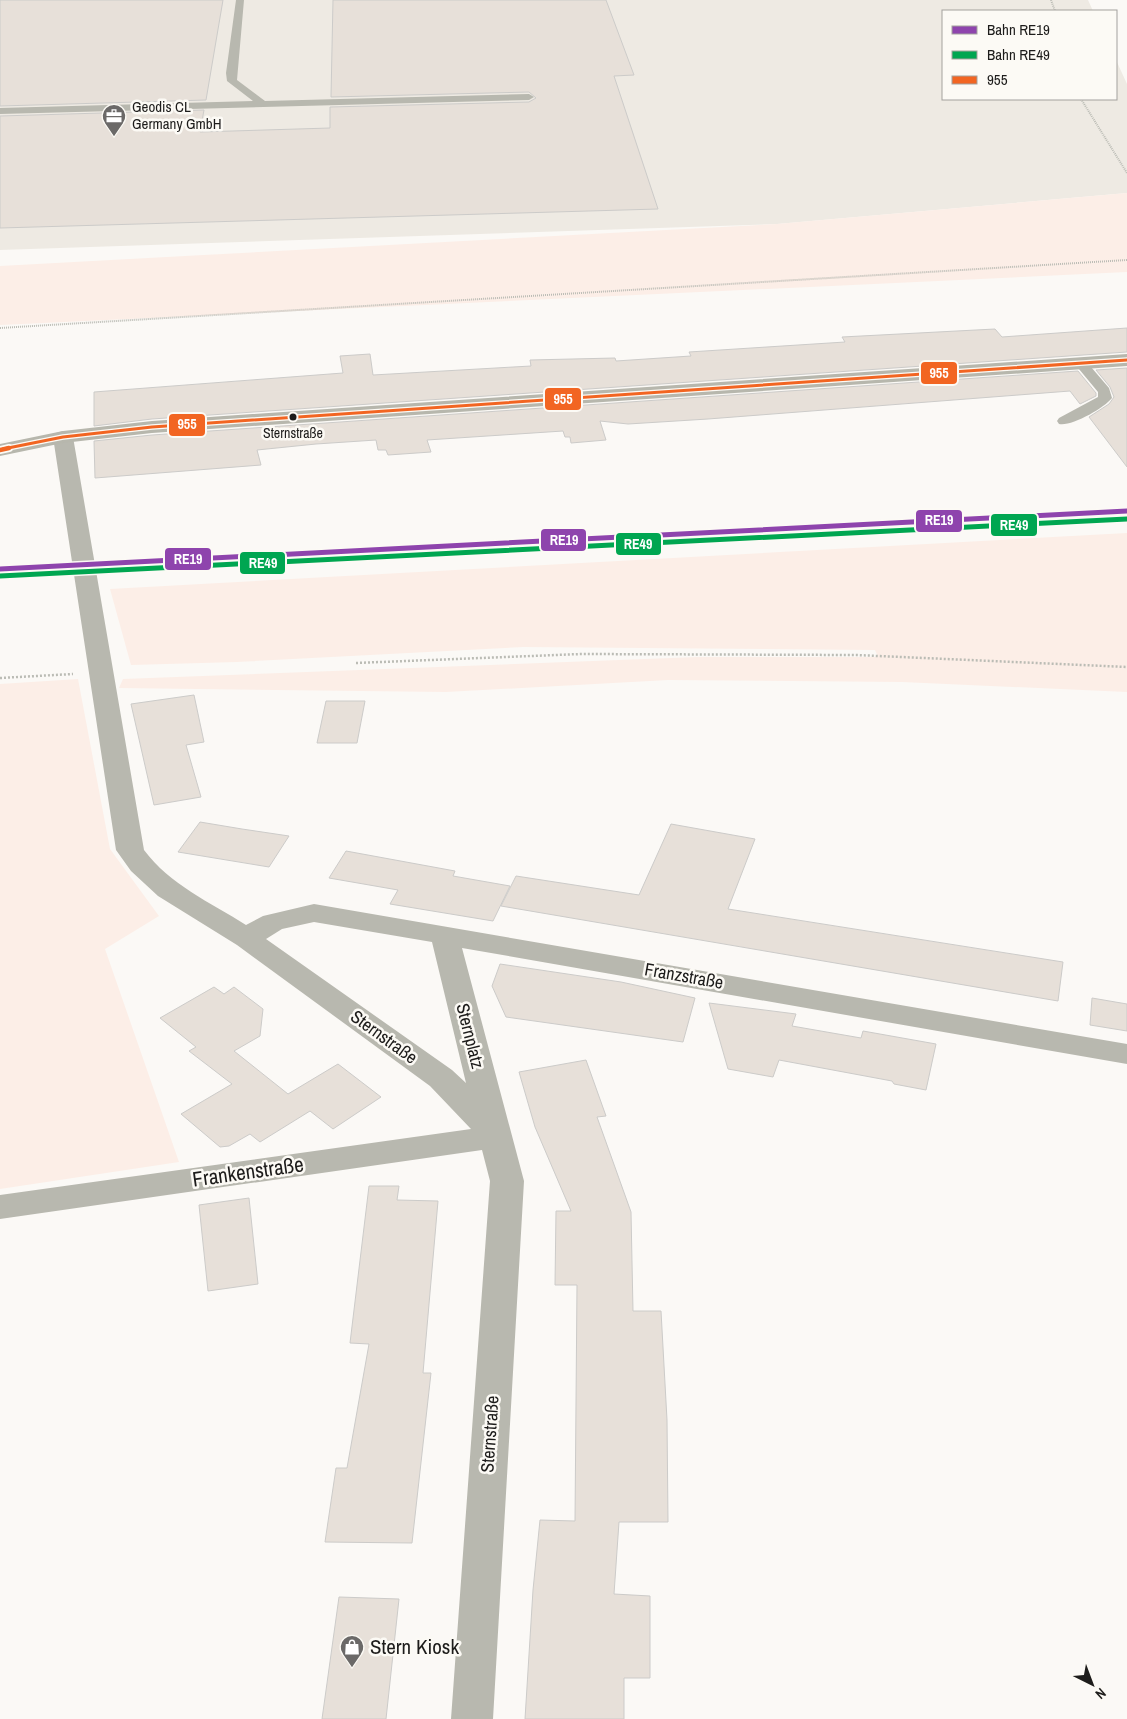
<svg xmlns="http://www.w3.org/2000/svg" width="1127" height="1719" font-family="'Archivo Narrow',sans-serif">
<rect width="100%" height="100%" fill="#fbf9f6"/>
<!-- built -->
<path fill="#eeeae3" d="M0 0H1088L1093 11H943V99H1116V60L1127 84V193L777 224 0 250Z"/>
<!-- green -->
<path fill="#fceee7" d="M1127 193V272L0 325V266L777 224Z
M1127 533V692L902 682 668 680 446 692 119 688 123 679 697 657H878L875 650 523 647 237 662 131 665 110 589Z
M78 679 110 849 159 916 105 949 179 1162 0 1189V684Z"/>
<!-- building -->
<path fill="#e7e0d9" stroke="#cccbc9" d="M0 0H223L206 100 0 106Z
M333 0H606L634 75 614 76 658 209 0 228V116L204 110 200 132 330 128V107L529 102 536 98 529 92 331 97Z
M1127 328V352L152 419 94 426V392L343 373 340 356 370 354 373 375 531 366 530 360 615 358 616 361 691 356 689 352 845 342 842 337 995 329 1002 337Z
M1127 368V467L1089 417 1109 404 1114 397 1110 387 1096 370Z
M1078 371 1096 393V396L1080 404 1070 391 708 419 628 424 600 421 606 440 571 443 570 437H565L563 431 427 440 431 452 388 455 386 450H378L376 440 316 444 257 450 261 465 95 478 94 441 152 435Z
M194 695 204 742 186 745 201 797 154 805 131 704Z
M326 701H365L357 743H317Z
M200 822 242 829 289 836 269 867 178 852Z
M671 824 755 839 728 909 1063 962 1058 1001 501 906 516 876 639 895Z
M346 851 455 871 453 876 510 886 493 921 390 904 398 890 329 878Z
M500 964 621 982 695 998 683 1042 506 1017 492 986Z
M214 987 224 994 234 987 263 1009 260 1036 234 1051 288 1094 338 1064 381 1097 333 1129 310 1111 260 1142 250 1134 229 1146 220 1147 181 1114 232 1084 189 1051 196 1047 160 1018Z
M1092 998 1127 1004V1031L1090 1025Z
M709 1003 796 1014 792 1026 861 1038 863 1031 936 1044 926 1090 894 1084 892 1081 779 1060 773 1077 728 1069Z
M586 1060 606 1116 597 1117 631 1212 633 1311H661L667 1420 668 1522H619L614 1594 650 1596V1678H624V1719H525L533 1590 540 1520 575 1521 577 1285H555L556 1211H571L535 1127 519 1072Z
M369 1186H399L397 1200 438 1201 423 1373H431L412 1543 325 1542 336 1468H347L369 1344 350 1343Z
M249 1198 258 1284 208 1291 199 1205Z
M339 1597 399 1599 386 1719H322Z"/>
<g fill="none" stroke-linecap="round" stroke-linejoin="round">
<!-- path-far1 -->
<path stroke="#bbbcb5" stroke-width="2" stroke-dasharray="1 1" stroke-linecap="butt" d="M1051 0 1055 11
M1081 99 1127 173
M0 328 1127 260"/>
<!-- path -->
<path stroke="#bbbcb5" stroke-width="2.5" stroke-dasharray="2 2" stroke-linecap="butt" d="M356 663 581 654 856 655 1127 667
M0 678 73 674"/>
<!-- service -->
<path fill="#b8b8af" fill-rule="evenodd" d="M236 0H244L237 80 265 101 529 94 534 97 529 100 0 114V108L253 101 227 81 226 73Z
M1080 359 1085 360 1109 388 1112 398C1104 408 1071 427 1059 424L1057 421 1059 418 1098 397V392L1074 363Z"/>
<!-- minor -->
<path fill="#b8b8af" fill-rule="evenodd" d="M63 431 70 433 73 437 144 850C170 885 210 902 246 925L263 916 314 904 1127 1044V1064L462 948 524 1181 493 1719H451L490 1181 482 1150 0 1219V1195L471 1129 430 1086 237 945 158 896 131 871 116 850 53 437 56 433ZM314 922 432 942 466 1083 452 1070 266 939 282 929Z"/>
<!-- secondary -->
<path fill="#b7b7ad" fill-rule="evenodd" d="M1127 354V366L152 433 63 443 0 456V444L63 431 152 421Z"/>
<!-- bus-1-far1 casing -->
<g stroke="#fcfaf5" stroke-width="5.5">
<path id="bus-1-far1" d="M3 449 63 437 152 427 1127 360"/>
</g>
<!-- bus-1 casing -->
<g stroke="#fcfaf5" stroke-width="8">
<path id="bus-1" d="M0 450 9 448"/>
</g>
<!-- bus-1-far1 -->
<use href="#bus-1-far1" stroke="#f26522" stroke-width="3"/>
<!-- bus-1 -->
<use href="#bus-1" stroke="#f26522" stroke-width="4.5"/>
<!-- rail-1 casing -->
<g stroke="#fcfaf5" stroke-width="8">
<path id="rail-1" d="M0 569 1127 511"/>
</g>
<!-- rail-2 casing -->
<g stroke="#fcfaf5" stroke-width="8">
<path id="rail-2" d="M0 576 1127 519"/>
</g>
<!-- rail-1 -->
<use href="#rail-1" stroke="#8e44ad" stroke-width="5"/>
<!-- rail-2 -->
<use href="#rail-2" stroke="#00a651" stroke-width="5"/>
</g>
<!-- icons -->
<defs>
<g id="office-pin" transform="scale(1.25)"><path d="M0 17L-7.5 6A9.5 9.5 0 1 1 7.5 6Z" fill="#6b6968" stroke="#fcfaf5"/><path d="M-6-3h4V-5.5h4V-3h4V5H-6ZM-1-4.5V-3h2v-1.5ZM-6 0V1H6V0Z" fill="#fff"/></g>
<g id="shop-pin" transform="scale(1.25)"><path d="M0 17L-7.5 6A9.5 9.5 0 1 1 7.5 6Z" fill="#6b6968" stroke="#fcfaf5"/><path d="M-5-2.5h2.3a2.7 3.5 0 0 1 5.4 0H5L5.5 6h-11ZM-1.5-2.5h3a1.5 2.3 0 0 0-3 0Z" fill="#fff"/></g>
</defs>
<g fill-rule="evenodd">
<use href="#office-pin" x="114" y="116"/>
<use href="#shop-pin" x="352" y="1647"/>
</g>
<!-- markers -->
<circle fill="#1d1c1b" stroke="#fcfaf5" stroke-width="2" cx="293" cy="417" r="4.5"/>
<g text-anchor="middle" stroke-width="5" stroke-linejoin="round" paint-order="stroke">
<!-- far-bus labels -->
<g font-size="14" fill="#1d1c1b" stroke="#fcfaf5">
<text x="293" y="438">Sternstraße</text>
</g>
<!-- far-poi labels -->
<g font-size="15" fill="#1d1c1b" stroke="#fcfaf5" text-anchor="start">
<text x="132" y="112">Geodis CL<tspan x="132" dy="17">Germany GmbH</tspan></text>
</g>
<!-- street labels -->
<g font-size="18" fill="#1d1c1b" stroke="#fcfaf5">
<text transform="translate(684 976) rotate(10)" y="6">Franzstraße</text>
<text transform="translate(470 1036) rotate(76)" y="6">Sternplatz</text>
<text transform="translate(384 1037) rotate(36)" y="6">Sternstraße</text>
<text transform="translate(490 1434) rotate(-86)" y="6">Sternstraße</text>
</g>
<!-- near-street labels -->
<g font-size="21" fill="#1d1c1b" stroke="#fcfaf5">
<text transform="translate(248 1172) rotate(-8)" y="7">Frankenstraße</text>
</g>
<!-- near-poi labels -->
<g font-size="21" fill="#1d1c1b" stroke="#fcfaf5" text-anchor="start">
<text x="370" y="1654">Stern Kiosk</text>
</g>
</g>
<g stroke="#fcfaf5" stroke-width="2">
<rect x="920" y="361" width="38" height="24" rx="5" fill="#f26522"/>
<rect x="544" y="387" width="38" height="24" rx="5" fill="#f26522"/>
<rect x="168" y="413" width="38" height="24" rx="5" fill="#f26522"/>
<rect x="915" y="509" width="48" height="24" rx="5" fill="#8e44ad"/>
<rect x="990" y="513" width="48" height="24" rx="5" fill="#00a651"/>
<rect x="540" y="528" width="47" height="24" rx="5" fill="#8e44ad"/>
<rect x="615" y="532" width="47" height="24" rx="5" fill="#00a651"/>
<rect x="164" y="547" width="48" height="24" rx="5" fill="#8e44ad"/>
<rect x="239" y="551" width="47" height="24" rx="5" fill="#00a651"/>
</g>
<g font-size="14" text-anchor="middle" font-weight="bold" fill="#fff">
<text x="939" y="378">955</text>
<text x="563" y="404">955</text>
<text x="187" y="429">955</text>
<text x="939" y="525">RE19</text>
<text x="1014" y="530">RE49</text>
<text x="564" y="545">RE19</text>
<text x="638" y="549">RE49</text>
<text x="188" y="564">RE19</text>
<text x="263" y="568">RE49</text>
</g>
<!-- legend -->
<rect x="942" y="10" width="175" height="90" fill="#fcfaf5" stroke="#a3a19e"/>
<rect x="952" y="26" width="25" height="8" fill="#8e44ad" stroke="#a3a19e"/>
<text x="987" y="35" font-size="15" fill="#1d1c1b">Bahn RE19</text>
<rect x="952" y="51" width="25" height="8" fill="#00a651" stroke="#a3a19e"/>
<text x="987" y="60" font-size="15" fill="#1d1c1b">Bahn RE49</text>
<rect x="952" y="76" width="25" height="8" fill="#f26522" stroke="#a3a19e"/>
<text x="987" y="85" font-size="15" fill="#1d1c1b">955</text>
<!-- north arrow -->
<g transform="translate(1092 1684) rotate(138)" stroke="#fcfaf5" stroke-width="4" paint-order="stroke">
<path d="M0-4L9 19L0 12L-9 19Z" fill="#1d1c1b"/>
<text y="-8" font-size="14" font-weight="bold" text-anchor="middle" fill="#1d1c1b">N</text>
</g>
</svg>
